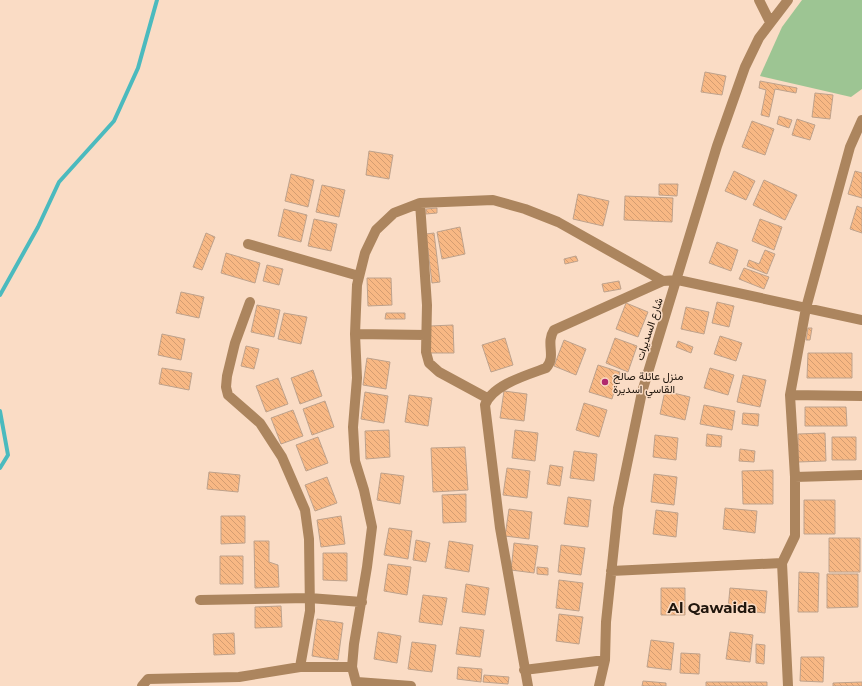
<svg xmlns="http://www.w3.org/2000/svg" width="862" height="686" font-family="Montserrat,Vazirmatn,sans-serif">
<defs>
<pattern id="building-back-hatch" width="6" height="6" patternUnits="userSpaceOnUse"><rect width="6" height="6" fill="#f8b884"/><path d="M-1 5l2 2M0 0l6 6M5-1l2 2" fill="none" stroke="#d49d71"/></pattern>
</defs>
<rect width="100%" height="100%" fill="#fadcc5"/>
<!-- green -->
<path fill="#9dc593" d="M802 0H862V89L851 97 760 76 782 27Z"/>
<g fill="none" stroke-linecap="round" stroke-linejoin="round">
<!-- stream -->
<path stroke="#4bbabe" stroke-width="4" d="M0 295 38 227 59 182 114 121 138 68 157 0
M0 411 8 455 0 468"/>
</g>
<!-- building -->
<path fill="url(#building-back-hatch)" stroke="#bea28c" d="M705 72 726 76 722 95 701 92Z
M760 81 797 88 796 93 775 89 769 117 761 115 766 90 759 88Z
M815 93 833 95 830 119 812 117Z
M779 116 792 120 789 128 777 124Z
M797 119 815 125 810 140 792 135Z
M752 121 774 129 765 155 742 147Z
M369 151 393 155 389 179 366 175Z
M734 171 755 181 746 200 725 191Z
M855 171 862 173V198L848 194Z
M291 174 314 180 308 207 285 201Z
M764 180 797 195 785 220 753 205Z
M659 184H678L677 196 659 195Z
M322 185 345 190 339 217 316 212Z
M578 194 609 201 603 226 573 219Z
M625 196 673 198 672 222 624 220Z
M857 206 862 208V233L850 229Z
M437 208V213L426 214V209Z
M284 209 307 215 301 242 278 236Z
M314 219 337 224 331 251 308 246Z
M760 219 782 227 774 250 752 241Z
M460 227 465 254 442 259 437 232Z
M206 233 215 237 202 270 193 267Z
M434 233 440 282 432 283 426 234Z
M717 242 738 250 731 271 709 263Z
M765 250 775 254 767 274 747 266 749 260 759 264Z
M226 253 260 263 255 283 221 273Z
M576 256 578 261 565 264 564 259Z
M267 265 283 269 279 285 263 281Z
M744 268 769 277 764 289 739 279Z
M367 278H391L392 305 368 306Z
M619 281 621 289 604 292 602 284Z
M181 292 204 297 199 318 176 313Z
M717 302 734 306 729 327 712 323Z
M626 303 648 312 638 337 616 329Z
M257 305 280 310 274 337 251 332Z
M686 307 709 312 704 334 681 329Z
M284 313 307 317 301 344 278 339Z
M386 313H405V319H385Z
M453 325 454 353H430V326Z
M808 328H812L810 340H806Z
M162 334 185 339 181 360 158 355Z
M720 336 742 343 736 361 714 354Z
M505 338 513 365 491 372 482 345Z
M615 338 637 346 628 372 606 363Z
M564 340 586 349 576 375 554 366Z
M678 341 693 347 691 353 676 347Z
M246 346 259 349 254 369 241 366Z
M808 353H852V378H807Z
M367 358 390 362 386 389 363 385Z
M598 365 620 372 612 399 589 392Z
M162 368 192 373 189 390 159 384Z
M710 368 734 375 728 395 704 388Z
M313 370 322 396 300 404 291 378Z
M743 375 766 380 760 407 737 402Z
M278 378 288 404 266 412 256 386Z
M504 391 527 394 524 421 500 418Z
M665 391 690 397 685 420 660 414Z
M365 392 388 396 384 423 361 419Z
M409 395 432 398 428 426 405 422Z
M325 401 334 427 312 435 303 409Z
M584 403 607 410 599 437 576 430Z
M704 405 735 411 732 430 700 424Z
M805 407H846L847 426H805Z
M293 410 303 436 281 444 271 418Z
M743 413 759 414 758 426 742 424Z
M389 430 390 457 366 459 365 431Z
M515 430 538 433 535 461 512 458Z
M825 433 826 461 798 462V434Z
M707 434 722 436 721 447 706 446Z
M655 435 678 438 676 460 653 457Z
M318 437 328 463 306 471 296 445Z
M832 437H856V460H832Z
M465 447 468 490 433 492 431 448Z
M740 449 755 451 754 462 739 461Z
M574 451 597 454 594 481 570 478Z
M550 465 563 467 560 486 547 484Z
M507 468 530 471 527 498 503 495Z
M773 470V504H743L742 471Z
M209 472 240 475 238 492 207 489Z
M381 473 404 476 400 504 377 500Z
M654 474 677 477 674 505 651 502Z
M327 477 337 503 315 511 305 485Z
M466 494V522L443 523 442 495Z
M568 497 591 500 588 527 564 524Z
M804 500H835V534H804Z
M725 508 757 511 755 533 723 529Z
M509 509 532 512 529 539 505 536Z
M656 510 678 513 676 537 653 534Z
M221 516H245V543L221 544Z
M341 516 345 544 321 547 317 520Z
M389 528 412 531 408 559 384 555Z
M829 538H860V572H829Z
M416 540 430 543 426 562 413 560Z
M254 541H269V562L278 565 279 587 255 588Z
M449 541 473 545 469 572 445 568Z
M514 543 538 546 534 573 511 570Z
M561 545 585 548 581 575 558 572Z
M323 553H347V581L323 580Z
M220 556H243V584H220Z
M388 564 411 567 407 595 384 591Z
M537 567 548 568V575L537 574Z
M799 572 819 573 818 612H798Z
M827 574H858V607L827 608Z
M559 580 583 583 579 611 556 608Z
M466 584 489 588 485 615 462 612Z
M661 588H685V615H661Z
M730 588 767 591 765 613 728 609Z
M423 595 447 598 442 625 419 622Z
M281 606 282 627 255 628V607Z
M559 614 583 617 579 644 556 641Z
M317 619 343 623 338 660 312 656Z
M460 627 484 630 480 657 456 654Z
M378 632 401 636 397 663 374 659Z
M730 632 753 635 750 662 726 659Z
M234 633 235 654 214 655 213 634Z
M651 640 674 643 671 670 647 667Z
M412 642 436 645 432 672 408 669Z
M756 644 765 645 764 664 756 663Z
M681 653 700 654 699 674 680 673Z
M801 657H824L823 682 800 681Z
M458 667 482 669 481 682 457 679Z
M484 675 509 677 508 684 483 682Z
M643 681 666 683V686H642Z
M706 682H767V686H706Z
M862 682V686H833V683Z"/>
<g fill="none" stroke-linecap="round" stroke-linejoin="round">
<!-- minor -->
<path stroke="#ac855e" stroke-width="10" d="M759 0 770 22
M420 203 427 305 426 352 429 363 439 372 487 398
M248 244 359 276
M250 302 235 343 227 376 226 387 228 395 260 423 282 457 305 510 309 539 310 611 300 667
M355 334 426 335
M790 395 862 396
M795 477 862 475
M611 571 782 563
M200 600 309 598 362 602
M524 670 605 660
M357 682 411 686
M142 686 148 679 239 677 300 667H352
M357 686 352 667 354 644 367 567 372 527 364 490 355 461 353 427 357 378 355 334 357 285 365 253 376 230 394 213 420 203 493 200 525 209 558 222 663 281
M528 686 500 528 485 405C492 385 527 375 546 368 557 356 545 344 554 330L663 281 678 280 862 320
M599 686 605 660 606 622 618 508 642 392 717 146 745 67 759 38 788 0
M788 686 782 563 795 536V477L790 395 806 308 850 147 862 120"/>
</g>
<!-- markers -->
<circle fill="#b12a6e" stroke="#fadcc5" stroke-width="1.5" cx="605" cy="382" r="4"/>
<g text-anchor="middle" stroke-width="3" stroke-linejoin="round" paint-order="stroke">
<!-- street labels -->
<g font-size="11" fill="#20160d" stroke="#fadcc5">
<text transform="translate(649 329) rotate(-72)" y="4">شارع السديرات</text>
</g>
<!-- poi labels -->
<g font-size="11" fill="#20160d" stroke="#fadcc5" text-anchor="start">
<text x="613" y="380">منزل عائلة صالح<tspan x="613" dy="13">القاسي اسديرة</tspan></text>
</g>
<!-- district labels -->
<g font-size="15" font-weight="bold" fill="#20160d" stroke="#fadcc5">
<text x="712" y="613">Al Qawaida</text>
</g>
</g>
</svg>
